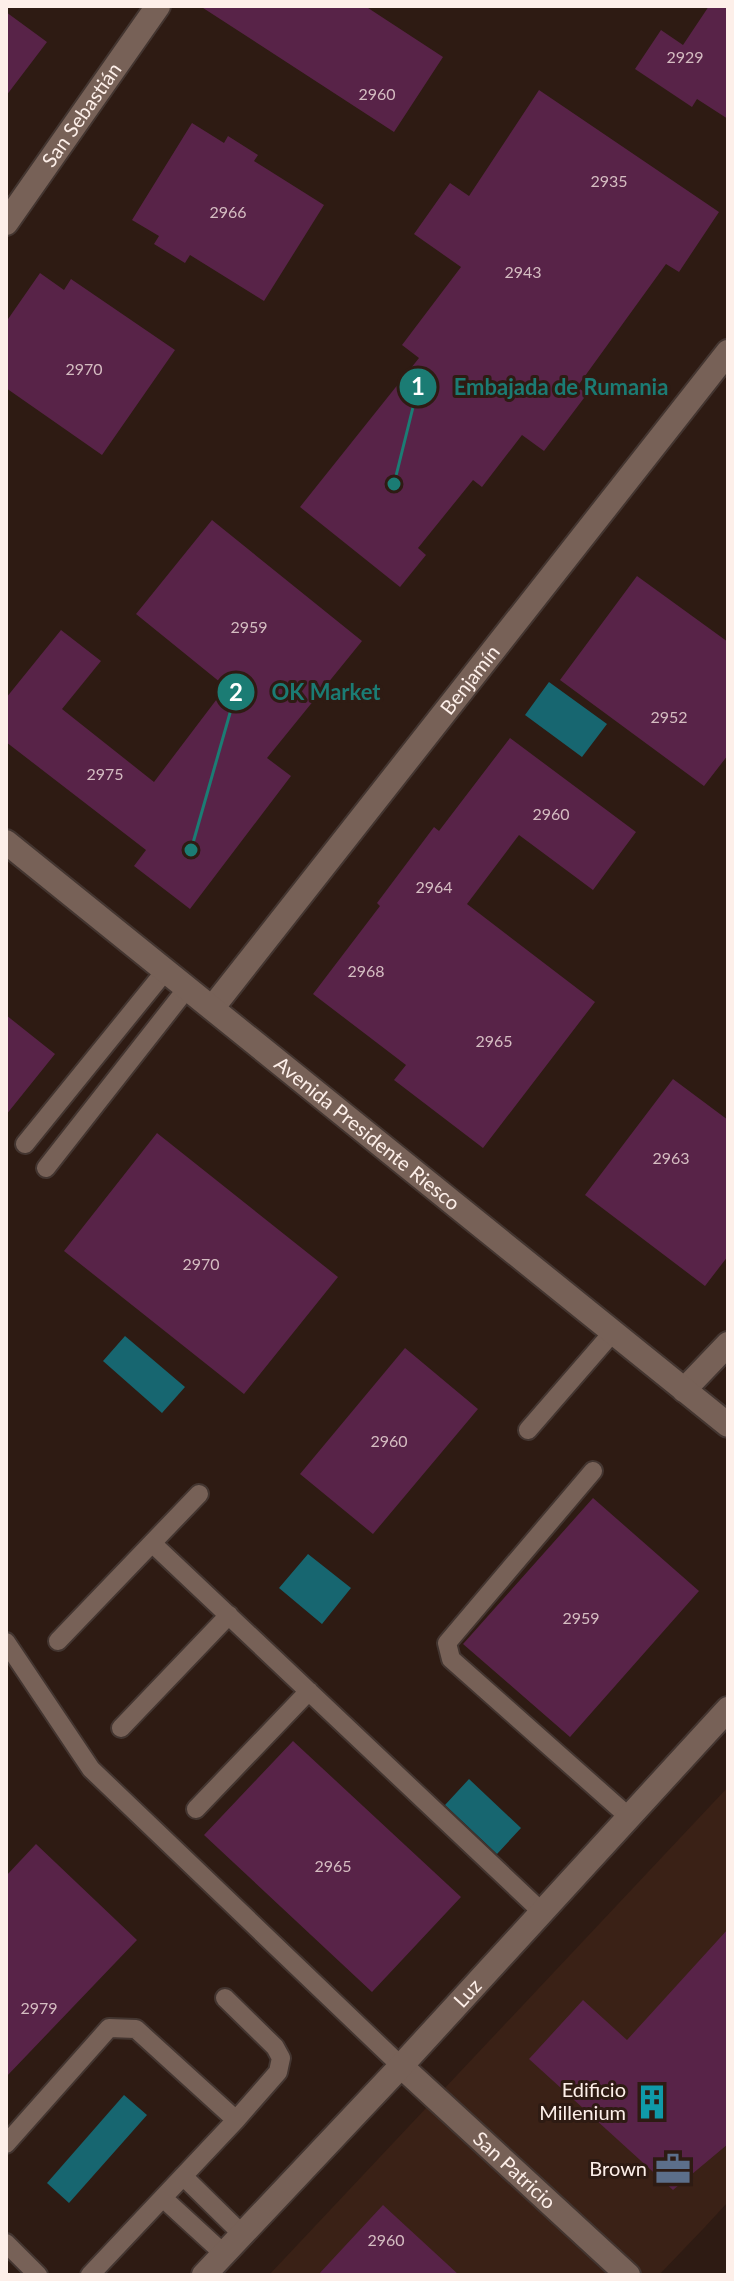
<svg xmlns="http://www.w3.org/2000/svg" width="734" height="2281" font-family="Lato,sans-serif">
<rect width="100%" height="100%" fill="#2e1b13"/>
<!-- built -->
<path fill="#3a2116" d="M728 1787V2202L704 2228 659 2275H269Z"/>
<!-- water -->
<path fill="#176670" d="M549 682 607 724 582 757 525 715Z
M125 1336 185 1387 162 1413 103 1361Z
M308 1554 351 1588 322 1624 279 1588Z
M469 1779 521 1828 497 1854 445 1805Z
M124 2095 147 2115 69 2203 47 2183Z"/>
<!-- building -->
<path fill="#582348" d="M200 6H365L443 57 394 132Z
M709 6H728V119L697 99 692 107 635 69 661 30 683 45Z
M6 12 47 42 6 96Z
M539 90 719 212 679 272 666 264 577 387 587 394 544 451 522 435 482 487 473 480 418 548 426 555 400 587 300 507 419 358 402 345 461 267 414 234 450 183 469 196Z
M192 123 224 143 228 136 258 155 254 161 324 205 264 301 190 255 185 263 154 244 159 236 132 220Z
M40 273 64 290 71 279 175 350 102 455 6 388V322Z
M212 520 362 641 267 758 291 776 190 909 134 866 146 850 6 742V698L61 630 101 661 62 709 154 782 226 687 136 614Z
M637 576 728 642V755L704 786 560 680Z
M510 738 636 832 593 890 519 835 467 904 595 1002 483 1148 394 1080 406 1065 313 994 380 906 377 903 434 827 439 831Z
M6 1015 55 1054 6 1115Z
M673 1079 728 1120V1256L705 1286 585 1195Z
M157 1133 338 1277 244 1394 64 1251Z
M405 1348 478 1409 373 1534 300 1474Z
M593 1498 699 1591 570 1737 463 1644Z
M293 1741 461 1897 372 1992 204 1835Z
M36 1844 137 1940 6 2077V1876Z
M728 1929V2144L673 2190 529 2059 583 2000 627 2040Z
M383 2205 459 2275H318Z"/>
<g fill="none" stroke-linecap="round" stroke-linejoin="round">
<!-- lane casing -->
<g stroke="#433530" stroke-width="22">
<path id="lane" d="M25 1144 166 970
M46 1168 188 987
M528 1430 613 1332
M593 1471 447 1643 451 1659 629 1817
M152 1543 542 1912
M58 1641 199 1494
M6 1642 91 1769 401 2066
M121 1728 229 1615
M196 1809 309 1691
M225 1998 275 2047 281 2058 278 2072 236 2120
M6 2144 109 2028 136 2029 236 2120 90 2275
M183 2176 242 2234
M163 2198 224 2254
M6 2243 38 2275"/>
</g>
<!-- street casing -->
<g stroke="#433530" stroke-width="28">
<g id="street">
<path id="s1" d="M6 223 158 6"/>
<path id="s2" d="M213 1007 728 352"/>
<path d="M684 1390 728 1344"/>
<path id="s3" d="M401 2066 628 2275"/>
</g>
</g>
<!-- secondary casing -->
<g stroke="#433530" stroke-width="28">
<g id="secondary">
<path id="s4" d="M6 842 728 1425"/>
<path id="s5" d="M204 2275 401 2066 728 1709"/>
</g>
</g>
<!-- lane -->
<use href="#lane" stroke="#776157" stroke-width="18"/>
<!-- street -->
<use href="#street" stroke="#776157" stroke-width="24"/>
<!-- secondary -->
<use href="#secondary" stroke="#776157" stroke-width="24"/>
</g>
<!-- icons -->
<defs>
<g id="building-bare" transform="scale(2.76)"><path d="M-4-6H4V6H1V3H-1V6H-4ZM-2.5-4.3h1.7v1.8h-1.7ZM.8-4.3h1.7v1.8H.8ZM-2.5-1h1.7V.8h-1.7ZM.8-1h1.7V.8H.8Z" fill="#0f9aa8" stroke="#2e1b13" stroke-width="2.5" paint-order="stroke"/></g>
<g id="office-bare" transform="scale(2.76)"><path d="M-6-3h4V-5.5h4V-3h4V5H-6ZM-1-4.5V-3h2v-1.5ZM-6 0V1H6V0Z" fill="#5c6f8a" stroke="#2e1b13" stroke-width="2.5" paint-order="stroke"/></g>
</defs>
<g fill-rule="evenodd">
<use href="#building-bare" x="652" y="2102"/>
<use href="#office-bare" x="673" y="2169"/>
</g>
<g text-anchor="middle" stroke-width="6" stroke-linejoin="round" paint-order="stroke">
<!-- number labels -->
<g font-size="16" fill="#d4bcc1">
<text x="685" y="63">2929</text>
<text x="377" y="100">2960</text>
<text x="609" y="187">2935</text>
<text x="228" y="218">2966</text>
<text x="523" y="278">2943</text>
<text x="84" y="375">2970</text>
<text x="249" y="633">2959</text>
<text x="669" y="723">2952</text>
<text x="105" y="780">2975</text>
<text x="551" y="820">2960</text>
<text x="434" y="893">2964</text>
<text x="366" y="977">2968</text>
<text x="494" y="1047">2965</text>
<text x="671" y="1164">2963</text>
<text x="201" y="1270">2970</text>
<text x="389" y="1447">2960</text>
<text x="581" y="1624">2959</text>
<text x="333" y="1872">2965</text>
<text x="39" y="2014">2979</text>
<text x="386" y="2246">2960</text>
</g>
<!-- street labels -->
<g font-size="20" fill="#fdefe9" stroke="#2e1b13">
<text dy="7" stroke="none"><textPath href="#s1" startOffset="132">San Sebastián</textPath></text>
<text dy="7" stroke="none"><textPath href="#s2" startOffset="416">Benjamín</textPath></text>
<text dy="7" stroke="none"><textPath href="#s4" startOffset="464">Avenida Presidente Riesco</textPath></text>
<text dy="7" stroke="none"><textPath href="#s5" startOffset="386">Luz</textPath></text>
<text dy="7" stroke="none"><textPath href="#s3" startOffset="154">San Patricio</textPath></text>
</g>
<!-- poi labels -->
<g font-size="20" fill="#fdefe9" stroke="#2e1b13" text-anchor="end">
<text x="626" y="2097">Edificio<tspan x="626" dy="23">Millenium</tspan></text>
<text x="647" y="2176">Brown</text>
</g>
</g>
<!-- callouts -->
<path fill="none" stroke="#1b7c74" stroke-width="3" d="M394 484L418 387M191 850L236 692"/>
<g fill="#1b7c74" stroke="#2e1b13" stroke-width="3">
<circle cx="394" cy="484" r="8"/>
<circle cx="191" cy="850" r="8"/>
<circle cx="418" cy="387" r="20"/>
<circle cx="236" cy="692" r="20"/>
</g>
<g font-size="24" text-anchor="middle" font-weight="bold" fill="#fff">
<text x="418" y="395">1</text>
<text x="236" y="701">2</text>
</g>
<g font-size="22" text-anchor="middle" font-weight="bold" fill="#1b7c74" stroke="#2e1b13" stroke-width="6" stroke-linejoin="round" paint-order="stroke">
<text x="561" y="395">Embajada de Rumania</text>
<text x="326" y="700">OK Market</text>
</g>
<!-- border -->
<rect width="734" height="2281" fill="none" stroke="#fdefe9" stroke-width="16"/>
</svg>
